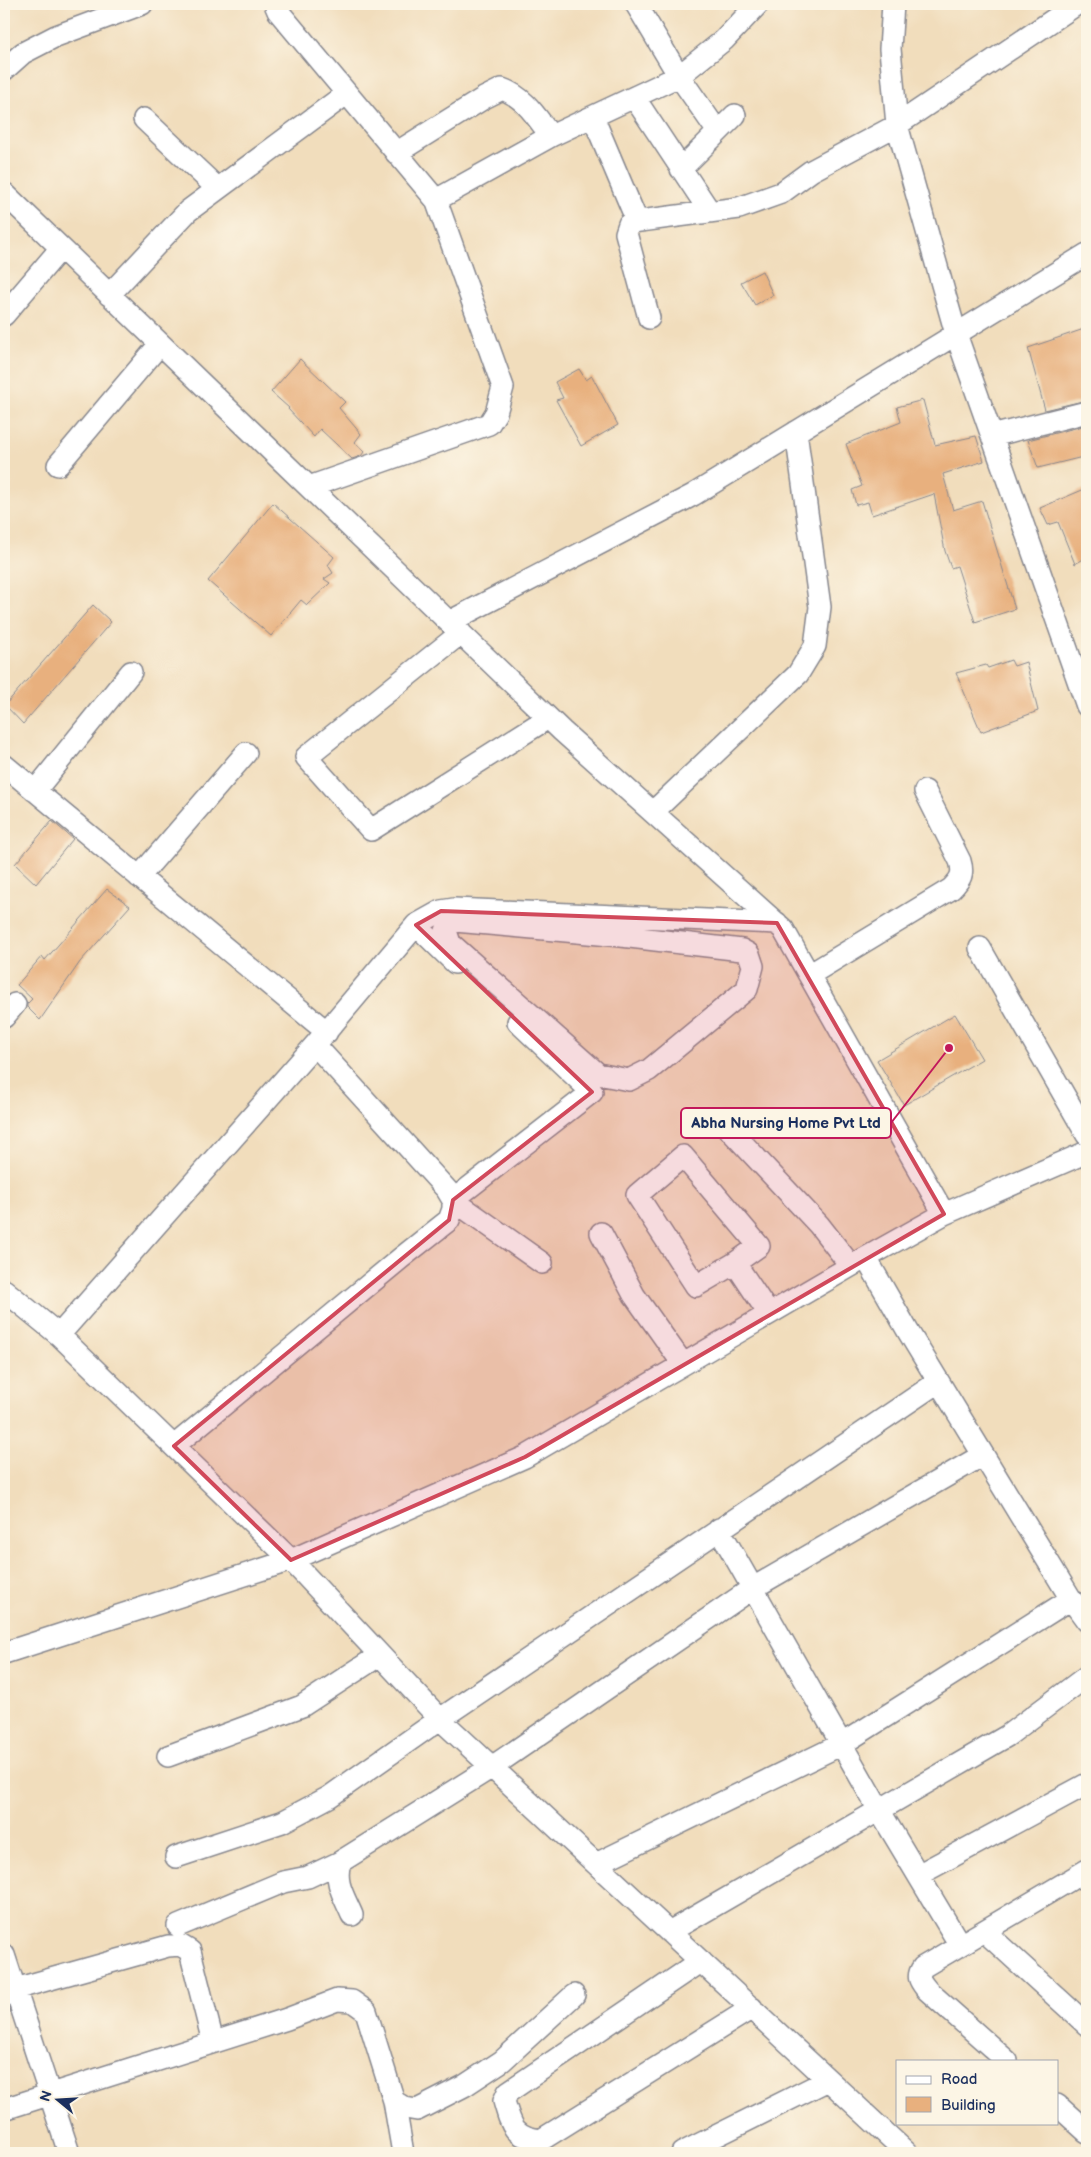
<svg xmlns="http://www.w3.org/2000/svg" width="1091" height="2157" font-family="'Balsamiq Sans',sans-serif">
<rect width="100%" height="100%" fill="#fcf5e5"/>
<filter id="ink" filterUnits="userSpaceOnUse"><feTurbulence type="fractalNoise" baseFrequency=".02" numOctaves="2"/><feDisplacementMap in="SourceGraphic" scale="10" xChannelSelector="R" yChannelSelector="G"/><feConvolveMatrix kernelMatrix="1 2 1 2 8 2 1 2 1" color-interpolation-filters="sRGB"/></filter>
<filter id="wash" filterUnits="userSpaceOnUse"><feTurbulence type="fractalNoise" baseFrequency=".0096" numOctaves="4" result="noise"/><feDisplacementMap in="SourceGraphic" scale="20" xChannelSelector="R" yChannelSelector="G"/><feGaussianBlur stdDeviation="1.12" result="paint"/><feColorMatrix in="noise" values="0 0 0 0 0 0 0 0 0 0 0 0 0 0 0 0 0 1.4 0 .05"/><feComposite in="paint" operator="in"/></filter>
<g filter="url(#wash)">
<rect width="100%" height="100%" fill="#f1ddbc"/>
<g id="blocks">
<!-- building -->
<path fill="#e8b07e" d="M762 271 773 295 755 305 741 282Z
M1087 328V400L1045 410 1028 348Z
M300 359 345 402 339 408 361 434 355 442 364 452 361 456 352 459 320 429 314 437 288 409 289 408 271 392Z
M579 369 586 380 592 376 618 425 581 446 556 400 563 398 555 382Z
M923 400 935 445 976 436 984 461 943 474 953 510 982 501 1015 609 975 622 957 566 951 568 945 551 934 494 872 515 868 502 856 505 852 490 862 486 846 444 901 422 897 407Z
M1087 425V456L1038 468 1028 440Z
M1087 488V557L1075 564 1058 522 1048 525 1040 508Z
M273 503 334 557 328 565 333 573 324 579 330 583 307 605 301 600 271 636 208 581Z
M93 605 111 622 23 724 5 705Z
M1011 660 1014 666 1026 662 1038 711 981 732 956 673 986 665 988 668Z
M52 821 73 839 36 884 15 864Z
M107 889 130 906 80 962 40 1020 27 1007V1004L32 999 17 985 42 956 45 960Z
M955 1014 982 1059 904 1105 877 1060Z"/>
</g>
</g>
<g filter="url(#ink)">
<use href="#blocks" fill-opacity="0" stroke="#86868d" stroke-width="1"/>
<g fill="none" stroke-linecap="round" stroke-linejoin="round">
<!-- minor casing -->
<g stroke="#86868d" stroke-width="24">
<path id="minor" d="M275 4 278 11 436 200 503 387 496 413 489 424 309 487
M636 4 679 76 718 132
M893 4 890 49 897 125 956 334 1087 706
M4 70 23 53 56 36 142 4
M634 97 710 212
M593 117 637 221
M144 119 218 189
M396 153 484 98 502 89C525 97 537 118 551 136
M681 169 735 115
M4 193 562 731 783 929 944 1214
M436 200 551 136 679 76 724 40 758 4
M109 295 188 211 346 94
M4 315 61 248
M649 318 626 233 629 224 632 222 739 208 781 193 811 171 897 125 1077 4
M992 436 1087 412
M58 465 160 344
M449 622 693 495 1087 254
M461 633 306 757 371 830 548 718
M4 765 327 1032
M35 791 131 672
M653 812 798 674 815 646 820 607 796 432
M139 877 246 753
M455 921 621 936 742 950 749 954 753 966 747 989 649 1070 629 1080 598 1074 450 943 446 931 450 923Z
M416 925 455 963
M980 948 1087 1135
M809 975 951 889C961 879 964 874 960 861L925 791
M4 1017 15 1004
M518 1022 592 1092 453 1200 542 1263
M730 1130 819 1225 851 1266
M601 1233 634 1295 683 1364
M866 1258 909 1333 1071 1599 1087 1621
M735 1263 759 1246 683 1156 637 1195 696 1286 735 1263 769 1314
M4 1290 59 1335 291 1560 440 1719 907 2153
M59 1335 315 1045 416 925 441 911 454 909 777 923
M174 1446 401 1258 449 1220 453 1209V1200L447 1190 315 1045
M719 1529 879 1810 960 1945
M4 1653 291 1560 525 1457 851 1266 944 1214 1087 1152
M168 1756 302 1706 380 1655
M176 1857 282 1822 329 1797 440 1719 938 1382
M596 1864 842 1744 1071 1599
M918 1875 1087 1784
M352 1915C344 1896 334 1883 340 1862L492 1767 753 1588 983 1455
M178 1926 283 1882 308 1877 340 1862
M984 1931 1087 2025
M669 1932 1007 1736 1087 1676
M4 1955 69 2153
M701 1961 508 2092 504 2101C511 2125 513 2137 541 2140L752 2008
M15 1989 168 1946 180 1945 190 1951 213 2042
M1007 2061 927 1990C920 1981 916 1977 923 1967L1087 1870
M394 2101 403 2153
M1057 2105 1087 2132
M4 2109 287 2019 337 2000 352 2001 366 2011 394 2101 405 2108 417 2110 464 2086 502 2061 574 1995
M682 2153 828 2080"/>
</g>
<!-- minor -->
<use href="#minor" stroke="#fff" stroke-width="21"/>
</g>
</g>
<!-- marked area -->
<path fill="#d1495b" fill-opacity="0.2" stroke="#d1495b" stroke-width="4" stroke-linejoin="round" d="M441 911 777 923 944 1214 525 1457 291 1560 174 1446 449 1220 453 1200 592 1092 416 925Z"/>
<!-- callouts -->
<path fill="none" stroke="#c2185b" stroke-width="2" d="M949 1048L891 1123"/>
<circle fill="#c2185b" stroke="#fcf5e5" stroke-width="2" cx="949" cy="1048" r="5"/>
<rect fill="#fcf5e5" stroke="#c2185b" stroke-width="2" x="681" y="1108" width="210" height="30" rx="5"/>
<g font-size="15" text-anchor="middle" font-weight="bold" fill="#1b2f5e">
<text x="786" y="1128">Abha Nursing Home Pvt Ltd</text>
</g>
<!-- margin -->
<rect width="1091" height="2157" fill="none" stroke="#fcf5e5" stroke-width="20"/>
<!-- legend -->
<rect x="896" y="2060" width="162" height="65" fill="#fcf5e5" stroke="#a2a6af"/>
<rect x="906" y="2076" width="25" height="8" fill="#ffffff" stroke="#a2a6af"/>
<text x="941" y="2084" font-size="15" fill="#1b2f5e">Road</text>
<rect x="906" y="2097" width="25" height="15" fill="#e8b07e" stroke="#a2a6af"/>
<text x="941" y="2110" font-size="15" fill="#1b2f5e">Building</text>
<!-- north arrow -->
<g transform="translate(58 2100) rotate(288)" stroke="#fcf5e5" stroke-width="4" paint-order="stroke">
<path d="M0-4L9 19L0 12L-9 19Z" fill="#1b2f5e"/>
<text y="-8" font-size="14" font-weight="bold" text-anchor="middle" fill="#1b2f5e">N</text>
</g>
</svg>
